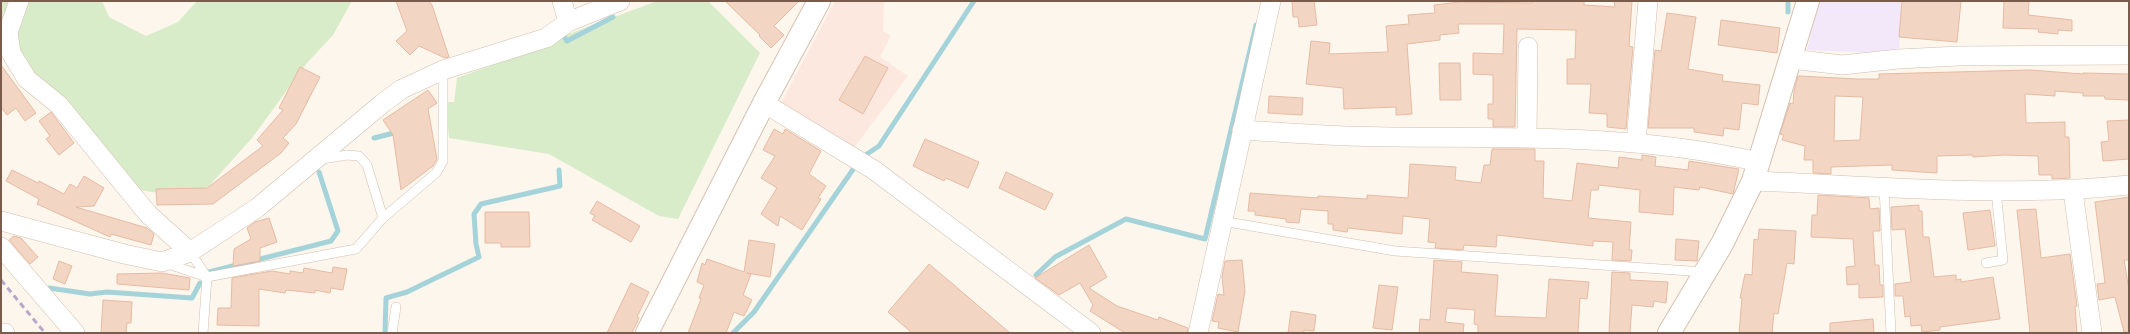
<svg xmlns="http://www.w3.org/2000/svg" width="2130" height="334" font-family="'Source Sans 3',sans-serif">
<rect width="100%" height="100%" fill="#fdf6ec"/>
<!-- commercial -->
<path fill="#fde8e0" d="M835 1H884L883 31 891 36 880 57 908 76 853 149 781 103Z"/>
<!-- education -->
<path fill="#f3e8fa" d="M1819 1H1902L1899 54 1807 50Z"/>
<!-- green -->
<path fill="#d8ecc9" d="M1 1H102L109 17 146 36 178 22 197 1H352L333 35 307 63 252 138 209 186 185 197 139 190 32 71 1 15Z
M657 1H708L760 53 678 219 659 216 549 154 449 138 446 102H454L457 78 547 45 561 37Z"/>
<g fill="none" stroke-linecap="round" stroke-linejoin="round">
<!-- stream -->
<path stroke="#a5d3da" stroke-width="5" d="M1788 1V12
M565 38 567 41 613 17
M374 138 398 132
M867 154 879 146 974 1
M209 272 331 241 338 231 319 172
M1036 275 1055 257 1126 219 1205 239 1256 25
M49 288 90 294 107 292 192 298 200 283
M385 333 386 298 407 292 479 257 476 244 474 214 481 204 560 186 559 170
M733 333 754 312 854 168"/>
</g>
<!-- building -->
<path fill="#f3d5c3" stroke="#e6bba3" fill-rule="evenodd" d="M396 1H429L432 5 449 57 445 58 419 46 410 55 396 41 407 31Z
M725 1H799L774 26 784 35 771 48 759 36 760 35Z
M1292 1H1314L1317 25 1299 27 1298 17H1293Z
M1532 1H1584V5L1615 7 1614 1H1632L1629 46 1633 47 1626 129 1607 127V114L1589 113 1591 84H1567V59H1575L1576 30 1517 29 1515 127H1493V119H1488V104H1493V75L1473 74V53L1503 54 1504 24H1458L1459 33 1440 35V40L1407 44 1412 114 1396 115V107L1344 109 1343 88 1306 84 1311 41 1330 43 1329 54 1388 52 1386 26 1409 24 1408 15 1435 13 1434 5 1460 2 1532 3Z
M1902 1H1961L1957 42 1899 37Z
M2004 1H2029L2028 15 2072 20V31L2058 30V34L2038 32 2039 29 2003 28Z
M1667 13 1696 17 1688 69 1723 75 1722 81 1760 85 1758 105 1742 103 1739 130 1724 128 1723 136 1694 132V128H1648L1655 50 1661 51Z
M1721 20 1780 28 1777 53 1718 45Z
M865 56 888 68 863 114 839 100Z
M1439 63H1460L1461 100H1440Z
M1 65 36 113 25 121 16 108 7 115 1 107Z
M300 67 320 77 296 124 283 138 289 143 281 153 213 204 157 205 156 189 207 188 263 146 257 140 283 110 279 108Z
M2030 70 2083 74V73L2129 74V100L2105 99 2104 96H2083V93L2055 91V96L2025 94 2026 123 2065 122V137H2069L2070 178 2052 179V175H2039L2038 156 2004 155 1973 157 1972 155 1937 156V173L1892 170V165L1831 167V174L1813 173V160H1804L1805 146 1782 140 1784 135 1780 134 1790 103 1793 104 1794 91 1798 76 1859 79H1879V74ZM1835 96 1863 97 1860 140 1834 141Z
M428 90 437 103 428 109 437 159 433 166 401 190 393 135 383 120Z
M1269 96 1303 98 1302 115 1268 113Z
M51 112 74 143 59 155 46 139 50 136 39 121Z
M2129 120V159L2103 161 2101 142 2109 141 2107 121Z
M774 129 783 134 785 129 821 151 809 174 826 186 818 198 821 199 802 230 780 216 778 226 761 214 777 188 761 178 775 156 763 150Z
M925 139 979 162 968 188 946 178 944 181 913 166Z
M1492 149H1535V161H1544L1543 198 1572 201 1577 163 1618 168 1619 157 1642 160V155L1656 157 1655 166 1688 170 1689 161 1739 169 1733 194 1700 187 1699 190 1674 187 1673 215 1639 212 1640 190 1599 185 1598 190H1591L1588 218 1631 222 1629 250H1632L1631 261 1612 260 1613 242 1593 241V246L1497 235 1496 247 1464 245 1463 250 1435 248 1436 243 1428 242 1430 219 1403 216 1402 234 1348 228 1347 232 1333 230V224H1328V211L1301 209 1299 223 1286 222V219L1255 215V211H1248L1250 193 1318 198V196L1367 199V195L1408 198 1410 164 1456 167 1455 180 1481 183 1484 165H1490Z
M12 170 38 183 39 181 64 194 70 184 77 188 84 176 104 188 94 206 76 207 147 228 154 234 151 245 111 234 110 237 37 204 39 199 6 181Z
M1006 172 1053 194 1045 210 999 188Z
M1818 195 1869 198 1870 209 1879 208 1880 231H1873L1875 265H1879L1880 285H1883V297L1859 298V284L1847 285 1846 267 1855 266 1853 239 1811 237 1812 215H1817Z
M2129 197V260H2124L2129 290V332H2124L2115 297 2099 300 2097 284 2105 283 2095 202Z
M597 201 640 226 631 242 592 220 595 216 590 213Z
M1919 205V211H1922L1923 237H1929L1934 277 1956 275V280L1961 279V282L1993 277 2000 319 1940 327V330L1922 332 1921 325 1911 326 1910 316 1905 317 1903 296H1895V284L1911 282 1905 229 1892 230 1891 207Z
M2036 209 2041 258 2070 254 2077 306 2075 307 2077 333H2030L2017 210Z
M1990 210 1995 246 1968 250 1963 213Z
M485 212H529L530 247H501V243H485Z
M269 218 277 242 260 248V261L233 266 234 249 251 239 247 228 255 222Z
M1759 229 1796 231 1794 264 1787 263 1778 314 1774 313 1772 333H1739L1742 298H1740L1745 274 1752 275 1754 239 1758 240Z
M14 236 21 238 38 257 30 264 9 240Z
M1676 239 1699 241 1697 261 1675 260Z
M749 240 775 244 770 277 747 273 751 274 743 295 752 300 744 316 734 312 726 333H688L701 299 699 298 704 285 697 282 702 263 705 265 707 259 744 272Z
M1089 245 1107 277 1089 288 1117 306 1158 320 1159 317 1188 328 1187 333H1125L1090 311 1093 305 1080 283 1059 295 1035 278Z
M1242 260 1245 291 1238 332 1218 328 1219 322 1212 321 1218 294 1224 295 1222 277 1225 261Z
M1434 260 1462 262 1461 272 1498 275 1495 316 1546 318 1549 279 1589 282 1587 299 1580 298 1578 333H1478V325L1474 324 1475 310 1447 308 1445 322 1464 324 1463 333H1419L1420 319 1430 320Z
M59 261 72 266 65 284 53 279Z
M929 264 954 285 1010 333H912L888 312Z
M333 267 347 269 343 290 331 288 330 293 315 290V293L286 290 285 293 259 289V326L217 325 218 308H231L232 278 272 271 290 274V271L303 273 304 268 332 273Z
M1612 272 1630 273V280L1668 282 1666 303 1654 301 1653 307 1632 305 1630 333H1609Z
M162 273 190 278 189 290 117 284V274Z
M631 283 649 292 637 317 639 318 632 333H607Z
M1379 285 1398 287 1392 330 1373 328Z
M103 300 132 302 131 323H127L126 333H101Z
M1291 311 1316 315 1314 331 1304 330V333H1288Z
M1873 319 1874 333H1830V323Z"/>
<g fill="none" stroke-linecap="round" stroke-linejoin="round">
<!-- lane casing -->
<g stroke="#d1beb0" stroke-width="10">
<path id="lane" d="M322 159 347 155 359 156 367 165 383 218
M1884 187 1891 333
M1222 221 1395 251 1705 272
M165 263 207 277 190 252
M1986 263 2003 260 1996 191
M203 333 207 277 356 249 383 218 436 173 443 161V70
M392 333 396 307"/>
</g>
<!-- street casing -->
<g stroke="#d1beb0" stroke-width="20">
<path id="street" d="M19 1 8 32 11 53 27 79 59 105 148 214 190 252
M562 1 568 22
M1791 59 1842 65 1898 59 1959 56 2129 55
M764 103 874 170 1091 333
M1242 130C1291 133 1341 137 1390 137 1514 138 1638 134 1759 162
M1527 137 1528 47
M1636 143 1648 1
M1753 181C1878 186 2004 198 2129 185
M2073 191 2092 333
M1 221 124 254 162 262 190 252 257 208 383 103 402 89 443 70 546 38 568 22 620 1
M1 247 75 333
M1 333H5
M1198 333 1271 1"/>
</g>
<!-- secondary casing -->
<g stroke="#d6c0b0" stroke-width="24">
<path id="secondary" d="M647 333 764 103 819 1
M1669 333 1722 244 1753 181 1808 1"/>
</g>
<!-- lane -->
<use href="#lane" stroke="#fff" stroke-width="9"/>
<!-- street -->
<use href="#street" stroke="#fff" stroke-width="19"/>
<!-- secondary -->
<use href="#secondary" stroke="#fff" stroke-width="22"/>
<!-- rail -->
<path stroke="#b9a8c9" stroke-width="3" stroke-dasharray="6 4" stroke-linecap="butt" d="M1 280 45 333"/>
</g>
<!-- border -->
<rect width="2130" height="334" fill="none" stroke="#7a5c4d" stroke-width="4"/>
</svg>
